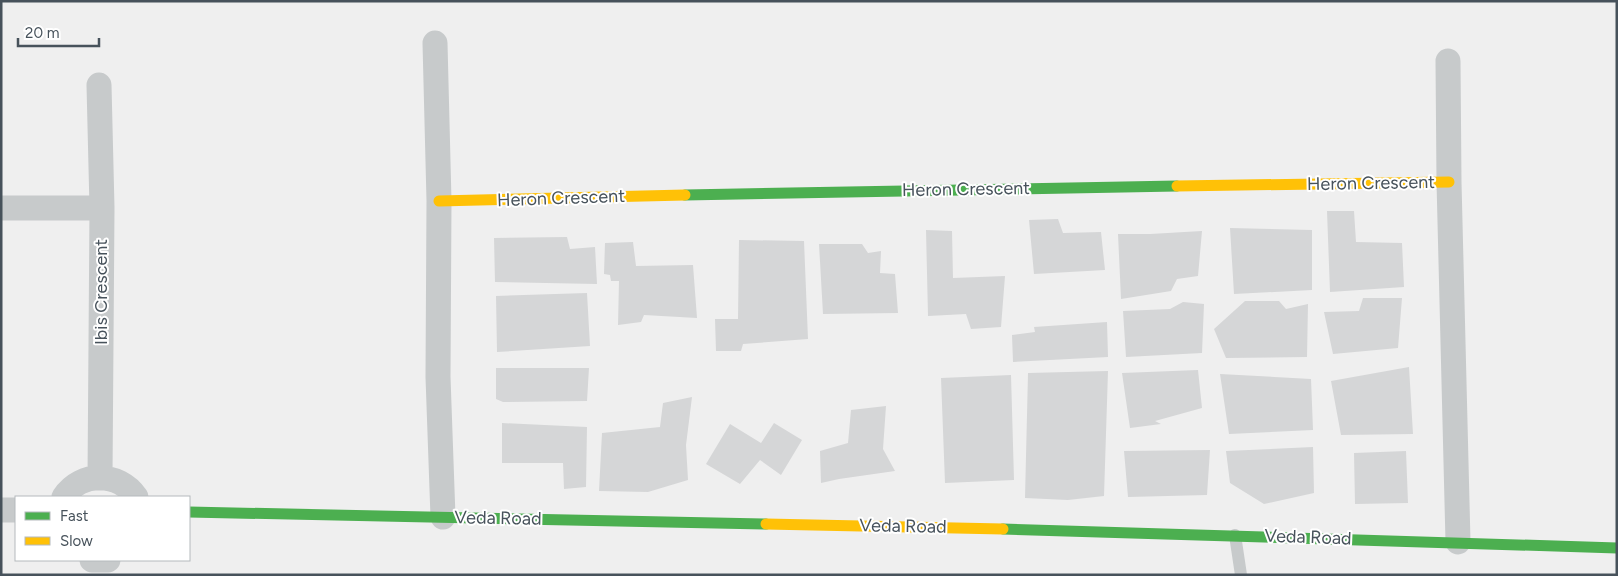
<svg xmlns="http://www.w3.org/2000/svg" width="1618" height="576" font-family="Figtree,sans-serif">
<rect width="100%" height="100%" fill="#efefef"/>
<!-- building -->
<path fill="#d5d6d7" d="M1327 211H1354L1356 242 1402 243 1404 287 1330 292Z
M1058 219 1063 233 1101 232 1105 270 1034 274 1029 220Z
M1230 228 1312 230V290L1234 294Z
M926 230 952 231 953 278 1005 276 1001 327 971 329 966 314 928 316Z
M1202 231 1198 276 1177 279 1171 291 1121 299 1118 234H1150Z
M567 237 570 249 595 247 597 284 495 282 494 238Z
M739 240 804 241 808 339 743 344 741 351H716L715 319H738Z
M633 242 636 266 693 265 697 318 644 315 641 322 618 325 619 281H611L610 275 604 274 605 243Z
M819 244H862L868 253 881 251 880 273 895 274 898 313 823 314Z
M587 293 590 346 497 352 496 296Z
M1363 298H1402L1398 348 1333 354 1324 312 1359 311Z
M1245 301H1279L1286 309 1308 304 1307 357 1226 358 1214 329Z
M1183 302 1204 304 1202 353 1126 357 1123 311 1170 309Z
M1107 322 1108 357 1013 362 1012 335 1035 332 1034 327Z
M1409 367 1413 434 1341 435 1331 381Z
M496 368H589L587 401 503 402 496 399Z
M1198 370 1202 408 1155 421 1161 424 1130 428 1122 373Z
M1108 371 1104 496 1068 500 1025 498 1028 373Z
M1220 374 1311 379 1313 430 1229 434Z
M1011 375 1014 480 945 483 941 378Z
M692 397 686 445 688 480 648 492 599 491 602 433 660 427 663 403Z
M886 406 883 449 895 471 839 479 821 483 820 451 848 443 851 410Z
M502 423 587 427 586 487 564 489 563 463H502Z
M774 423 802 440 781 475 760 460 740 484 706 464 730 424 761 443Z
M1313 447 1314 493 1264 504 1230 483 1226 451Z
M1210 450 1207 495 1128 497 1124 451Z
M1406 451 1408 503 1355 504 1354 453Z"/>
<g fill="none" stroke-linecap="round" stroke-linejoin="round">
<!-- lane -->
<path stroke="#c7cacb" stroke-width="12" d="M1235 535 1241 575"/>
<!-- street -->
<path stroke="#c7cacb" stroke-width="25" d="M435 43 439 201 438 377 443 517
M1448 61 1449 182 1458 542
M99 85 102 208 100 478
M1 208H102
M64 497C81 471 119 472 136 497
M1 510H16
M92 560H108"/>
<!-- fast -->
<path stroke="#4caf50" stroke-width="11" d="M685 195 1177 186
M189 512 766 524
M1003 529 1617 548"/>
<!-- slow -->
<path stroke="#ffc107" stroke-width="11" d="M1177 186 1449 182
M439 201 685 195
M766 524 1003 529"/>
</g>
<g text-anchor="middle" stroke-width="4" stroke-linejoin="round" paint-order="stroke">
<!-- street labels -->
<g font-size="18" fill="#47525b" stroke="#fff">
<text transform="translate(1371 183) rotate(-1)" y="6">Heron Crescent</text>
<text transform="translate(966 189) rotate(-1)" y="6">Heron Crescent</text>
<text transform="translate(561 198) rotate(-2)" y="6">Heron Crescent</text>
<text transform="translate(101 292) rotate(-90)" y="6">Ibis Crescent</text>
<text transform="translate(498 518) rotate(1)" y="6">Veda Road</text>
<text transform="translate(903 526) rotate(1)" y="6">Veda Road</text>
<text transform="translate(1308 537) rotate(2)" y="6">Veda Road</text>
</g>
</g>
<!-- border -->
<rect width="1618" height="576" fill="none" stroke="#47525b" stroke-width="5"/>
<!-- legend -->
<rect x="15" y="496" width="175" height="65" fill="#ffffff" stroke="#b5babd"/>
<rect x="25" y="512" width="25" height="8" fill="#4caf50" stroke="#b5babd"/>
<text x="60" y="521" font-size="15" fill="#47525b">Fast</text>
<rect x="25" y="537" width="25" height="8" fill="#ffc107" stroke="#b5babd"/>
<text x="60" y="546" font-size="15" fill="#47525b">Slow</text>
<!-- scale -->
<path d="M18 38v8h81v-8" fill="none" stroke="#47525b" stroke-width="2.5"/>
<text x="25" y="38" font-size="15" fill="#47525b" stroke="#ffffff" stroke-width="4" paint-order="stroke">20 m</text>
</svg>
